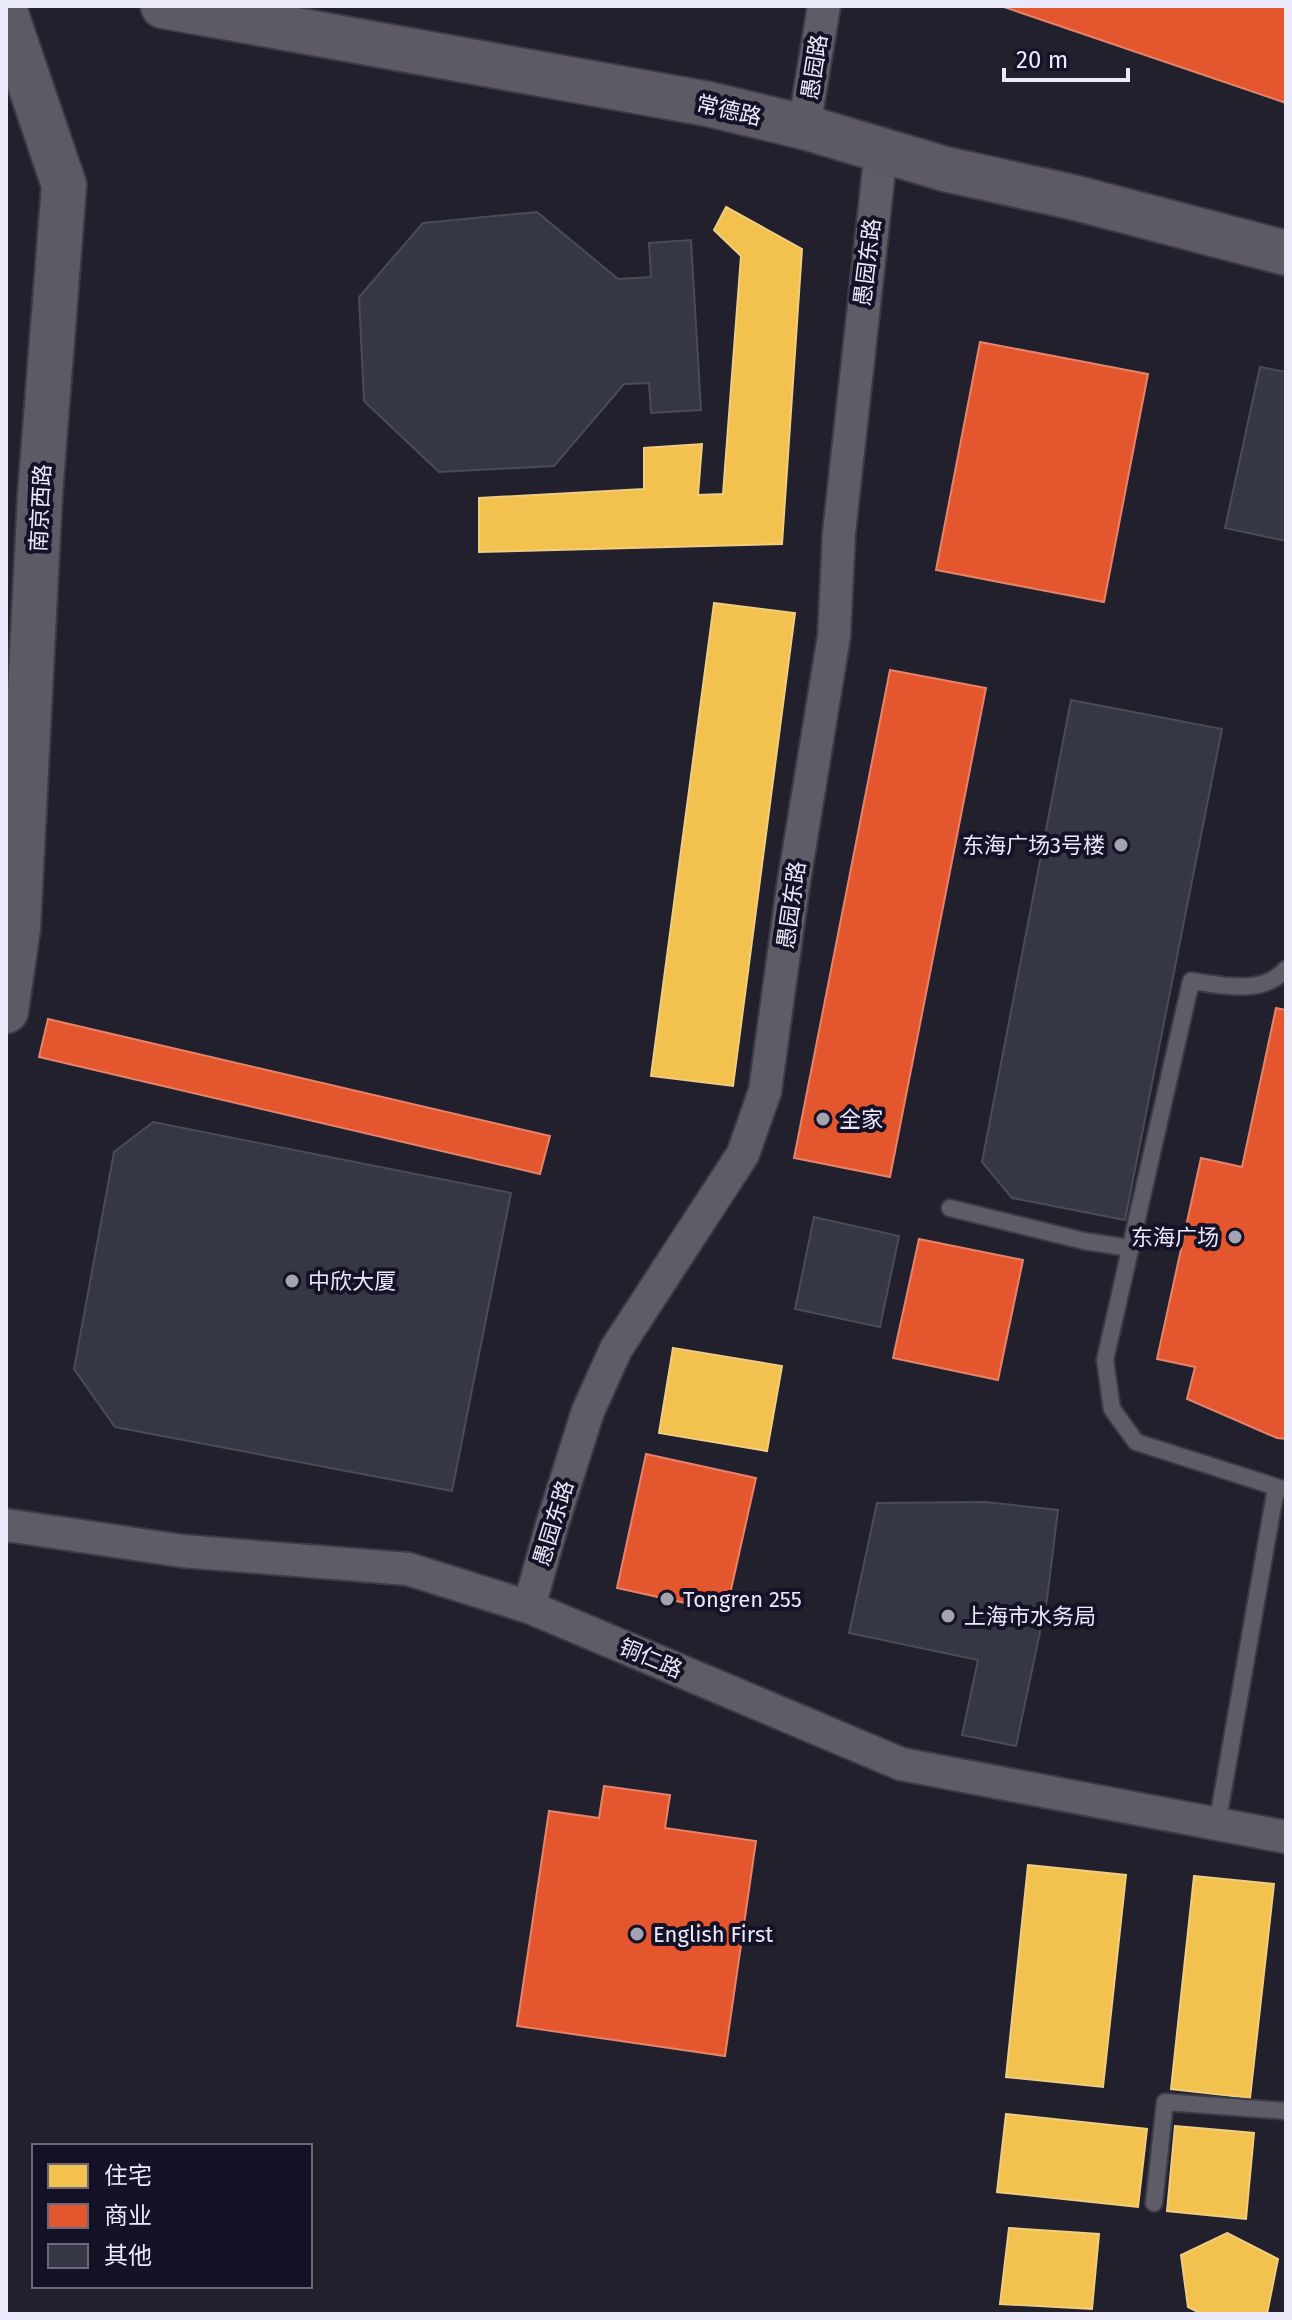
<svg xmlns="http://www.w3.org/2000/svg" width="1292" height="2320" font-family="'Fira Sans','Noto Sans SC',sans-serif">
<rect width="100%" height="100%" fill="#22202c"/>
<!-- homes -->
<path fill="#f2c14e" stroke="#f0cd81" stroke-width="2" d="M726 207 802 249 782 544 479 552V498L644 489V448L702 444 698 495 723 494 741 256 714 230Z
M714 603 795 613 733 1086 651 1076Z
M673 1348 782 1366 767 1451 659 1433Z
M1028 1865 1126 1875 1103 2087 1006 2077Z
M1194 1876 1274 1884 1250 2098 1171 2089Z
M1006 2114 1147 2129 1138 2207 997 2192Z
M1175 2126 1254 2133 1246 2219 1167 2211Z
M1009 2228 1099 2234 1092 2309 1000 2304Z
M1227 2233 1278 2259 1267 2314H1202L1188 2307 1181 2255Z"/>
<!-- shops -->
<path fill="#e4572e" stroke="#e6836b" stroke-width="2" d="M1001 6H1286V103Z
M980 342 1148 374 1104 602 936 570Z
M890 670 986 688 890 1177 794 1158Z
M1276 1008 1286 1010V1439L1277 1438 1187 1399 1195 1367 1157 1359 1201 1158 1242 1167Z
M48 1019 550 1136 540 1174 39 1057Z
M919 1239 1023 1260 998 1380 893 1358Z
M646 1454 756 1478 726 1612 617 1588Z
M604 1786 670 1795 665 1828 756 1841 725 2056 517 2026 549 1811 599 1818Z"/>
<!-- building -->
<path fill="#353844" stroke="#494c57" stroke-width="2" d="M537 212 618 279 651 277 649 243 691 240 701 410 651 413 649 383 624 384 554 466 439 472 364 401 359 297 423 223Z
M1260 367 1286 372V541L1225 528Z
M1071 700 1222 729 1125 1220 1012 1198 982 1162Z
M153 1122 511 1193 452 1491 115 1427 74 1369 114 1152Z
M814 1217 899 1236 880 1327 795 1309Z
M985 1502 1058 1510 1047 1599 1016 1746 962 1735 978 1660 849 1633 877 1503Z"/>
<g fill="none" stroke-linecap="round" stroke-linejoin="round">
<!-- lane casing -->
<g stroke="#3c3a45" stroke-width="20">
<path id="lane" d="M1286 969C1262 996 1222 985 1191 981L1105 1360 1112 1409 1136 1442 1286 1490
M950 1208 1084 1241 1130 1248
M1217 1825 1276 1488
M1154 2203 1165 2102 1286 2111"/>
</g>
<!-- street casing -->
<g stroke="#3c3a45" stroke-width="36">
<path id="street" d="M804 127 824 6
M6 1525 182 1551 408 1569 529 1607 901 1764 1286 1837
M529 1607 552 1525 588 1411 616 1349 743 1154 765 1091 793 887 834 636 839 533 881 151"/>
</g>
<!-- secondary casing -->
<g stroke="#3c3a45" stroke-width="48">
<path id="secondary" d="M163 6 708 104 804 127 945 169 1072 197 1286 253
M6 14 64 185 40 495 18 928 6 1011"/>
</g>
<!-- lane -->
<use href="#lane" stroke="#5e5c67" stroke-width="16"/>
<!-- street -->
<use href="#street" stroke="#5e5c67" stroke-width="32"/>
<!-- secondary -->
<use href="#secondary" stroke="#5d5965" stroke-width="44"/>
</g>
<!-- markers -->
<g fill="#a4a3b1" stroke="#151227" stroke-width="3">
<circle cx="1121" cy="845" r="8"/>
<circle cx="823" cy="1119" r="8"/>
<circle cx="1235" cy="1237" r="8"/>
<circle cx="292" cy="1281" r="8"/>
<circle cx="667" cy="1599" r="8"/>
<circle cx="948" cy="1616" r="8"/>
<circle cx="637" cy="1934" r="8"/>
</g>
<g text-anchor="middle" stroke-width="8" stroke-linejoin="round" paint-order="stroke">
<!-- street labels -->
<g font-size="22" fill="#eae9f9" stroke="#151227">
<text transform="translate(814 67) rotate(-81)" y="8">愚园路</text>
<text transform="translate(729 110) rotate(13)" y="8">常德路</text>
<text transform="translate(867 262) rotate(-83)" y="8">愚园东路</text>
<text transform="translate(40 508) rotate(-87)" y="8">南京西路</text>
<text transform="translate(791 905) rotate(-82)" y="8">愚园东路</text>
<text transform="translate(553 1523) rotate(-73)" y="8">愚园东路</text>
<text transform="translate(651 1658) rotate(23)" y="8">铜仁路</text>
</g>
<!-- poi labels -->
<g font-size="22" fill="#eae9f9" stroke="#151227" text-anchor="start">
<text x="1105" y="853" text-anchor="end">东海广场3号楼</text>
<text x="839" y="1127">全家</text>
<text x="1219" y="1245" text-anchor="end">东海广场</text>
<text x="308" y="1289">中欣大厦</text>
<text x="683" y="1607">Tongren 255</text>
<text x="964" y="1624">上海市水务局</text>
<text x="653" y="1942">English First</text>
</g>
</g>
<!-- border -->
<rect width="1292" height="2320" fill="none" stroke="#eae9f9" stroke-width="16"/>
<!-- legend -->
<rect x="32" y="2144" width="280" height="144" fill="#151227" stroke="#6a687b" stroke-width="2"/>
<rect x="48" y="2164" width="40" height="24" fill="#f2c14e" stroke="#6a687b" stroke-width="2"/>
<text x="104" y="2184" font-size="24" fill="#eae9f9">住宅</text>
<rect x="48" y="2204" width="40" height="24" fill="#e4572e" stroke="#6a687b" stroke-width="2"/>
<text x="104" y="2224" font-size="24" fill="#eae9f9">商业</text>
<rect x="48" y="2244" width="40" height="24" fill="#353844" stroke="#6a687b" stroke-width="2"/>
<text x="104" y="2264" font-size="24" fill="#eae9f9">其他</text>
<!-- scale -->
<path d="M1004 68v12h124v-12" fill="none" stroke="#eae9f9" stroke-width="4"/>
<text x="1016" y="68" font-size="24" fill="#eae9f9" stroke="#151227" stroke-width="6" paint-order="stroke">20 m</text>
</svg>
